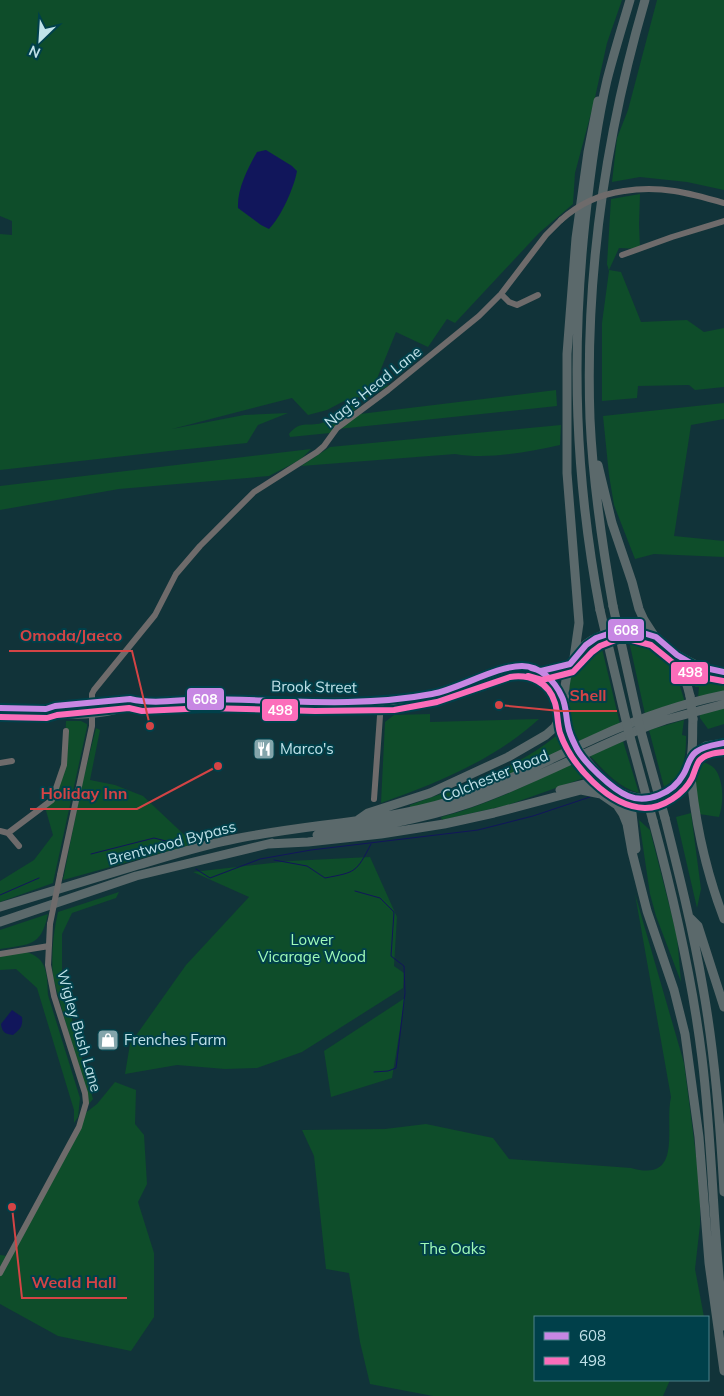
<svg xmlns="http://www.w3.org/2000/svg" width="724" height="1396" font-family="Mulish,sans-serif">
<rect width="100%" height="100%" fill="#113339"/>
<!-- green -->
<path fill="#0e4d2a" d="M0 0H622L607 43 594 102 575 173 573 204 539 233 455 323 447 319 428 347 396 332 374 386 390 385 362 400 359 397 346 400 327 410 308 415 292 398 172 429 244 415 288 413 258 425 247 443 178 450 0 470V234L12 235V221L0 216Z
M657 0H724V190L687 182 640 177 612 182 617 138 628 110Z
M640 194 639 224 640 249 619 248 609 270 621 272 641 322 687 320 704 332 724 328V387L695 390 689 385 638 386 637 398 602 401V323L609 271 607 264 611 199Z
M556 390 557 406 338 429 360 414Z
M724 403V419L691 425 674 536 724 541V557L654 554 635 559 614 505 609 475 603 416Z
M349 405 357 408 330 433 290 437 289 434C300 420 307 427 322 423 331 420 341 410 349 405Z
M561 425 560 445C527 452 489 460 455 454L301 466 330 447Z
M311 449 300 460 269 476 119 489 0 510V486Z
M600 640 620 724 580 742C567 724 565 684 575 665 580 655 590 646 600 640Z
M629 641C637 643 646 644 652 648 672 659 679 682 685 702L666 706 645 714Z
M697 672 711 676H724V692L698 698 699 687H695L694 683Z
M724 707V724L708 729 700 718V713Z
M430 714V722L539 719C494 760 437 783 381 803L385 722 394 715Z
M684 720 682 735 686 736C686 756 685 776 664 787L649 730Z
M66 721H81L87 724V727L53 883 0 902V881L34 860 53 835 45 807 64 765Z
M96 728 100 730 90 780 115 785 143 796 194 844 63 880 81 788Z
M556 736 568 749 519 772 452 798 410 808V805C460 787 515 770 556 736Z
M623 741 639 793C616 786 606 772 590 756Z
M696 759C701 761 710 764 714 768 724 779 724 803 719 817L699 814 696 791Z
M576 760 587 771 584 778 508 805 442 820 441 817C489 804 533 783 576 760Z
M691 813 701 889 697 908 676 817Z
M639 820 650 830 677 936 681 982 656 916 650 894Z
M370 857 397 917 394 966 404 973 403 988 302 1052 257 1068 225 1069 177 1065 125 1074 130 1044 186 965 249 897 193 872 290 861Z
M119 892 116 898 72 913 62 934V971L75 1033 93 1099 88 1105 53 977C51 954 53 934 58 912Z
M635 894 684 1063 700 1186V1225L695 1269 704 1317H535V1380H670L663 1396H433L370 1384 360 1342 349 1273 326 1269 314 1156 302 1130 385 1129 426 1124 493 1138 509 1159 631 1168C684 1183 664 1128 671 1097Z
M48 914C41 947 30 944 0 949V930Z
M26 952C48 958 47 975 48 995L80 1098 78 1117 74 1123V1110L37 988 16 969 0 970V956Z
M405 998 392 1078 331 1097 324 1051Z
M115 1082 136 1090 135 1124 144 1135 147 1184 138 1202 154 1253V1317L131 1351 58 1336 0 1304V1255L8 1256 84 1114 97 1104Z"/>
<!-- water -->
<path fill="#11165b" d="M266 150 292 166 297 171C294 188 281 217 269 229L261 225 238 208C237 189 248 168 257 152Z
M12 1010 22 1017C23 1027 20 1029 13 1035 5 1034 2 1032 1 1024Z"/>
<g fill="none" stroke-linecap="round" stroke-linejoin="round">
<!-- stream -->
<path stroke="#11165b" stroke-width="1" d="M709 754 716 749
M91 854 154 838 166 841
M274 860 307 866 325 878C356 872 356 873 371 844
M196 869 210 878 260 859 311 850 478 830 533 816 590 797
M355 891 380 898 394 912 391 956 404 966 405 993 396 1068 388 1071 374 1072
M0 895 39 878"/>
<!-- minor -->
<path stroke="#6e6b6b" stroke-width="6" d="M624 191C660 185 689 193 724 203
M622 255 672 237 724 221
M501 294 509 302 517 305 538 295
M0 763 12 761
M374 799 381 702
M0 831 8 833 19 846
M8 833 52 800 64 765 66 731
M60 875 92 726V694L94 690 155 615 176 574 200 546 254 492 317 452 324 446 337 428 388 390 479 316 501 294 546 235 561 220
M0 954 49 946
M0 1273 79 1127 86 1103 85 1093 54 996 48 965 50 924"/>
<!-- major -->
<path stroke="#646b6c" stroke-width="8" d="M541 671 570 664
M0 708 46 709 55 706 130 699 142 702 207 699 315 702 393 701 435 694 508 668 523 666 541 671 553 683 563 698
M46 709C71 721 117 712 142 702"/>
<!-- highway -->
<path stroke="#5b696b" stroke-width="9" d="M598 465 612 523 632 582 639 609 644 620 655 637
M613 606C602 544 593 482 590 419 585 276 605 137 645 0
M600 610C575 478 571 356 585 222 590 175 596 127 607 80 614 53 622 27 630 0
M672 652C689 662 704 671 724 672
M574 658 579 623 567 473V354L576 238 588 152 598 101
M572 740C557 697 561 640 616 632 629 630 645 631 657 638 675 651 685 675 690 696
M691 757 706 746 724 743
M585 759C594 769 603 782 615 789 644 808 680 795 690 762 694 749 692 733 693 719
M690 765C694 818 705 869 724 919
M560 790 584 784 610 787
M619 793 632 813 636 849
M665 818C679 874 693 930 703 988 715 1055 720 1124 724 1192
M358 820 368 813 430 793 508 757 546 735 555 727 565 709
M653 821C674 899 692 977 702 1058 713 1147 713 1237 724 1326
M317 835C369 828 420 820 470 803 531 782 588 750 648 726L665 720 724 704
M268 844 308 842 381 834 444 824 494 813 581 790 601 794 617 805 623 814 627 824 632 852 647 911 674 990 685 1034 699 1137 709 1263 724 1371
M0 907C46 893 92 879 138 865 169 856 199 846 230 840 304 824 379 823 451 801 503 785 549 759 598 737 638 719 680 704 724 695
M690 918 698 926 724 1007
M0 922 136 876 272 843"/>
<!-- minor-bridge -->
<path stroke="#6e6b6b" stroke-width="6" d="M561 220C579 204 600 194 624 191
M50 924 60 875"/>
<!-- highway-bridge -->
<path stroke="#5b696b" stroke-width="9" d="M613 606 640 728 665 818
M600 610 628 729 653 821
M690 696 693 719
M572 740 585 759"/>
<!-- bus-1 casing -->
<g stroke="#00404a" stroke-width="10">
<path id="bus-1" d="M531 668 541 671 570 664 586 645 596 638 617 631 628 630 640 632 656 637 677 655 696 666 724 672
M0 708 46 709 55 706 130 699C155 705 183 699 209 699 283 700 359 708 432 694 459 689 496 666 522 666 540 666 555 681 562 697 566 705 566 717 568 726 569 733 573 741 576 747 583 762 613 790 628 796 647 804 673 793 683 775 688 768 688 758 696 752 704 746 714 745 724 743"/>
</g>
<!-- bus-2 casing -->
<g stroke="#00404a" stroke-width="10">
<path id="bus-2" d="M528 676 542 680 573 672 592 652 600 646 618 639H628L651 645 672 662 692 674 707 678 723 681
M0 717 47 718 57 715 129 708 142 711 207 708 315 711 394 710 437 702 510 677C530 674 549 682 555 703 558 713 557 723 560 733 571 765 609 807 645 808 663 808 684 794 692 778 694 773 696 766 699 761 705 754 715 753 724 752"/>
</g>
<!-- bus-1 -->
<use href="#bus-1" stroke="#c787e3" stroke-width="6"/>
<!-- bus-2 -->
<use href="#bus-2" stroke="#fb6dba" stroke-width="6"/>
</g>
<!-- icons -->
<defs>
<g id="restaurant-square" transform="scale(1.125)"><rect x="-9" y="-9" width="18" height="18" rx="4" fill="#83a5ab" stroke="#00404a"/><path d="M-5-6h1v4h1v-4h1v4h1v-4h1v5L-1.5 .5V6h-2V.5L-5-1ZM5-6V6H3V1.5H1.5Q1.5-4 5-6Z" fill="#fff"/></g>
<g id="shop-square" transform="scale(1.125)"><rect x="-9" y="-9" width="18" height="18" rx="4" fill="#83a5ab" stroke="#00404a"/><path d="M-5-2.5h2.3a2.7 3.5 0 0 1 5.4 0H5L5.5 6h-11ZM-1.5-2.5h3a1.5 2.3 0 0 0-3 0Z" fill="#fff"/></g>
</defs>
<g fill-rule="evenodd">
<use href="#restaurant-square" x="264" y="749"/>
<use href="#shop-square" x="108" y="1040"/>
</g>
<g text-anchor="middle" stroke-width="4" stroke-linejoin="round" paint-order="stroke">
<!-- street labels -->
<g font-size="15" fill="#c0e2e9" stroke="#00404a">
<text transform="translate(373 387) rotate(-39)" y="5">Nag's Head Lane</text>
<text transform="translate(314 687) rotate(1)" y="5">Brook Street</text>
<text transform="translate(495 776) rotate(-22)" y="5">Colchester Road</text>
<text transform="translate(172 843) rotate(-15)" y="5">Brentwood Bypass</text>
<text transform="translate(79 1031) rotate(74)" y="5">Wigley Bush Lane</text>
</g>
<!-- poi labels -->
<g font-size="15" fill="#c0e2e9" stroke="#00404a" text-anchor="start">
<text x="280" y="754">Marco's</text>
<text x="124" y="1045">Frenches Farm</text>
</g>
<!-- park labels -->
<g font-size="15" fill="#a1fbb8" stroke="#00404a">
<text x="312" y="945">Lower<tspan x="312" dy="17">Vicarage Wood</tspan></text>
<text x="453" y="1254">The Oaks</text>
</g>
</g>
<!-- callouts -->
<path fill="none" stroke="#d34445" stroke-width="2" d="M150 726L132 651H9M499 705L560 711H617M218 766L137 809H30M12 1207L22 1298H127"/>
<g fill="#d34445" stroke="#00404a" stroke-width="2">
<circle cx="150" cy="726" r="5"/>
<circle cx="499" cy="705" r="5"/>
<circle cx="218" cy="766" r="5"/>
<circle cx="12" cy="1207" r="5"/>
</g>
<g font-size="16" text-anchor="middle" font-weight="bold" fill="#d34445" stroke="#00404a" stroke-width="4" stroke-linejoin="round" paint-order="stroke">
<text x="71" y="641">Omoda/Jaeco</text>
<text x="588" y="701">Shell</text>
<text x="84" y="799">Holiday Inn</text>
<text x="74" y="1288">Weald Hall</text>
</g>
<g stroke="#00404a" stroke-width="2">
<rect x="607" y="618" width="38" height="24" rx="5" fill="#c787e3"/>
<rect x="670" y="661" width="39" height="24" rx="5" fill="#fb6dba"/>
<rect x="186" y="687" width="39" height="24" rx="5" fill="#c787e3"/>
<rect x="261" y="698" width="38" height="24" rx="5" fill="#fb6dba"/>
</g>
<g font-size="14" text-anchor="middle" font-weight="bold" fill="#fff">
<text x="626" y="635">608</text>
<text x="690" y="677">498</text>
<text x="205" y="704">608</text>
<text x="280" y="715">498</text>
</g>
<!-- legend -->
<rect x="534" y="1316" width="175" height="65" fill="#00404a" stroke="#4d818a"/>
<rect x="544" y="1332" width="25" height="8" fill="#c787e3" stroke="#4d818a"/>
<text x="579" y="1341" font-size="15" fill="#c0e2e9">608</text>
<rect x="544" y="1357" width="25" height="8" fill="#fb6dba" stroke="#4d818a"/>
<text x="579" y="1366" font-size="15" fill="#c0e2e9">498</text>
<!-- north arrow -->
<g transform="translate(40 40) rotate(205)" stroke="#00404a" stroke-width="4" paint-order="stroke">
<path d="M0-4L9 19L0 12L-9 19Z" fill="#c0e2e9"/>
<text y="-8" font-size="14" font-weight="bold" text-anchor="middle" fill="#c0e2e9">N</text>
</g>
</svg>
